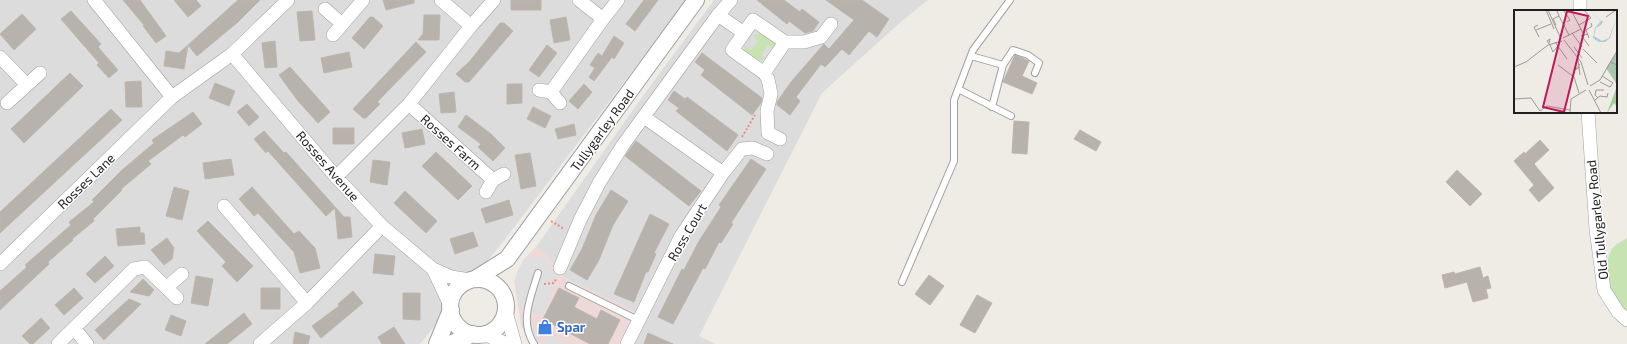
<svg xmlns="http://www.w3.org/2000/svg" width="1627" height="344" font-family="'Exo 2',sans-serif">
<rect width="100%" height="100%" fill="#efece6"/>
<!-- residential -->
<path fill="#dddcdc" d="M0 0H686L506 238 420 344H0Z
M714 0H928L903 20 822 93 699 336 715 344H619L634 311 563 277 546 255 536 247 645 93Z"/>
<!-- commercial -->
<path fill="#eddad8" d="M536 247 546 254 563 277 634 311 619 344H529L521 324 514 281 523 260Z"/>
<!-- grass -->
<path fill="#c7e3b2" d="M763 32 775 43V49L768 45 761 56 766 59 755 62 743 51 744 45 751 50 758 41 753 36Z
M1627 238V312C1611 297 1599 270 1612 249 1614 245 1622 241 1627 238Z"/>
<!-- parking -->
<path fill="#dfdfdf" d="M530 253 537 260 544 256 556 277 548 284 555 286 543 316 531 312V324L542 344H529L521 324 524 308H520L518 300 516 282 517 271Z
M549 334 568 344H544Z"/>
<!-- building -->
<path fill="#b8b2ac" stroke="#bfb5aa" d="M123 0H140L166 36 156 43 143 26 144 25Z
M174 0H196L201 6 188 17Z
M238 0H260L238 22 197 56 188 45Z
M383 0H414V3L386 10Z
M511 0H541V10H511Z
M644 0H658L635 31 626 24Z
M757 0H784L800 12 802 9 819 22 813 31 805 33 789 21 787 24Z
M826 0H862L889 19 877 37 869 31 849 55 842 49 825 67 821 64 796 97 800 101 790 115 777 105V102L791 82 824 44 829 49 854 20Z
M71 11 101 44 98 47 118 70 109 78 97 65 99 63 61 19Z
M312 11 315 40 300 41 297 12Z
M22 14 36 29 14 50 0 34Z
M424 15H440L439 40H418L423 34Z
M370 17H373L383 26 364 49 352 38Z
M566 17 570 40 554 43 550 20Z
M500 23H504L513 31 469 82H465L456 74 470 61Z
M614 36 624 43 614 59 612 57 594 81 589 77 595 68 590 65 598 53 602 56Z
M275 41 277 67 265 68 262 43Z
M416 42 426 52 377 102 380 104 366 118H363L353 109Z
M188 45 184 69 164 66 166 51 179 53Z
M547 45 557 53 539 77 529 70Z
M349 52 352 67 324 73 321 58Z
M702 53 762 98 761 103 752 115 701 75 705 70 695 62Z
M1015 55 1029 61 1022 76 1037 83 1032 94 1003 82Z
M290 67 330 112 318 123 298 101 279 75Z
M70 73 83 86 24 143 11 129Z
M141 81 142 107H126L125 82Z
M215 83 235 91 229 106 209 98Z
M507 84H522V103L507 104Z
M584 84 592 92 578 109 569 101Z
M674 91 685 99 687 97 738 135 727 151 676 111 679 108 668 100Z
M454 92 456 112 441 113 439 94Z
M247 104 259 117 249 126 237 112Z
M533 107 551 116 545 128 527 119Z
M111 109 122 120 0 233V212Z
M193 112 202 124 185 137 183 135 148 161 151 164 121 189 122 190 93 219 94 221 72 239 73 240 48 262 49 264 0 310V291L27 267 25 265 71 225 69 222 94 202 92 200 121 171 154 143 152 140Z
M466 115 491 134 505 148 493 161 478 147 481 144 458 127Z
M1014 121 1029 122 1027 154 1012 153Z
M574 124 576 135 558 139 555 129Z
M333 128H354V144H333Z
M422 129 425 144 405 148 402 133Z
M1080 130 1101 142 1096 151 1074 139Z
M264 131 284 153 286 152 344 217H350L352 237 338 239 335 208 326 216 268 151 266 153 254 139Z
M1540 140 1549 150 1534 164 1554 188 1539 202 1529 190 1534 185 1514 161 1524 152 1525 154Z
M636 141 701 191 689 206 625 156Z
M436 152 472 186 458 200 422 166Z
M530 153 536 186 521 189 515 155Z
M231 159 234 175 205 179 203 163Z
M751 159 766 169 731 223 733 224 721 243 719 242 705 269 703 268 673 324 658 317 682 269 684 270 699 241 721 207 719 205Z
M373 160 390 162 387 185 370 182Z
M1457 170 1482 194 1470 206 1446 182Z
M174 187 189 191 182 220 166 216Z
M252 187 294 234 299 231 315 248 320 268 300 273 294 252 258 213 254 216 239 199Z
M611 190 628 201 613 225 599 260 587 280 570 270 582 249 596 215Z
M405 191 437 221 426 233 394 203Z
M509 200 513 215 486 223 481 209Z
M650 214 669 224 654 253 656 254 648 272H646L634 302 614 294Z
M208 221 253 266 237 282 222 266 226 262 197 231Z
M140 227V233H144L145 244 118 246 116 229Z
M473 232 478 246 455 254 450 239Z
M167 238 174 248 172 259 164 265 151 250Z
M375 254 395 256 393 275 373 273Z
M105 256 114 266 95 283 86 274Z
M1480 267 1483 278 1488 276 1491 288 1486 289 1488 298 1473 302 1467 282 1445 288 1442 275 1454 272 1455 274Z
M929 275 944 286 930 305 915 294Z
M196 276 213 279 208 306 191 303Z
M143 279 154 290 149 296 130 292Z
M74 288 83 298 64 315 55 305Z
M261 288H280V309H261Z
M559 288 579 298 574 307 597 319 601 310 620 320 608 344H590L543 319Z
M353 291 363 303 321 338 312 326 339 306 338 304Z
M403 293H420V320L403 319Z
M977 295 992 303 975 333 960 325Z
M129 299 141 304 104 340 95 330Z
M244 313 252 324 227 344H205Z
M171 315 186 321 181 336 165 330Z
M41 318 50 328 33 344H30L22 336Z
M394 327 405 344H382L378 337Z
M295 332 310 336 308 344H293Z
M648 333 673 344H644Z"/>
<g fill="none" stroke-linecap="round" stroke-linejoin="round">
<!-- service casing -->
<g stroke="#a0a0a0" stroke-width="8">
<path id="service" d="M971 56 1003 65
M958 89 1011 116
M992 107 1003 65 1013 50 1028 55 1039 63 1035 73
M902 282 954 161V100L973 50 1010 0
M569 286 640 321
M534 344C519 321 531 297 538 273"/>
</g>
<!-- minor casing -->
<g stroke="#a0a0a0" stroke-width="14">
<path id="minor" d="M94 0 172 97
M441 0 471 26
M579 0 603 19
M1580 0V11
M325 9 342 24
M718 15 744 33
M333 35 363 0
M785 42H804L821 37 831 24
M232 54 336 177 382 226 433 269 451 277 470 280
M0 57 27 85 40 73
M764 73 785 42 753 20 732 50 764 73 768 79 771 94 767 111 768 133 780 139
M539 90 551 92 560 103
M551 92 603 19 618 0
M7 103 27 85
M409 104 493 180
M1588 112 1596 229 1604 290 1618 312 1627 320
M644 117 723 173
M336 177 409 104 471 26 494 0
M486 192 493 180 504 174
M224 206 307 303
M0 264 172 97 232 54 288 0
M560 268 580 220 599 183 623 145 718 15 731 0
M433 269 450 305
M167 287 182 274
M506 312 515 344
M74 328 87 344
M484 334 507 344
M58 344 134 269 145 267 177 298
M260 344 307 303 382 226
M627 344 681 236 723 173 742 149 753 148 767 154"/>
</g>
<!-- tertiary casing -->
<g stroke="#a0a0a0" stroke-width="18">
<path id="tertiary" d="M475 279 507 259 696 0
M450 307a28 28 0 1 1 56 0a28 28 0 1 1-56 0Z
M437 344 451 310
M450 344 473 334"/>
</g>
<!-- path -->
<path stroke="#ea8e7c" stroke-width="2" stroke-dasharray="2 2" stroke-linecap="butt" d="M742 137 755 115
M551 221 564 229
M544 284 554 283 556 279"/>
<!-- service -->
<use href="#service" stroke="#fff" stroke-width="6"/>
<!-- minor -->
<use href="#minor" stroke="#fff" stroke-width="13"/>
<!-- tertiary -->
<use href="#tertiary" stroke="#fff" stroke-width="16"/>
</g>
<!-- icons -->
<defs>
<g id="shop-bare" transform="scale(1.2)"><path d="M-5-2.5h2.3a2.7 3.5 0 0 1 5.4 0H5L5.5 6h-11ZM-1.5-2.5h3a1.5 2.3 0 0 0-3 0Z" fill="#3f7fe0" stroke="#fff" stroke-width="2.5" paint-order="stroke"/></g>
</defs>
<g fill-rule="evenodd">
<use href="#shop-bare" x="545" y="327"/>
</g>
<g text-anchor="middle" stroke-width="3" stroke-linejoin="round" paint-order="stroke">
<!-- street labels -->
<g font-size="13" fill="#1f1f1f" stroke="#fff">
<text transform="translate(602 130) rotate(-54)" y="5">Tullygarley Road</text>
<text transform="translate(451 142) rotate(42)" y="5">Rosses Farm</text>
<text transform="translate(328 166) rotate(49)" y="5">Rosses Avenue</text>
<text transform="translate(86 181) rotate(-44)" y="5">Rosses Lane</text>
<text transform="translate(1597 220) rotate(-96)" y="5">Old Tullygarley Road</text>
<text transform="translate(687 232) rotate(-60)" y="5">Ross Court</text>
</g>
<!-- shop labels -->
<g font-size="13" font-weight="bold" fill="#366cbe" stroke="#fff" text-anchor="start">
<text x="557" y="332">Spar</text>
</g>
</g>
<!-- overview -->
<g transform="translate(1514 10)">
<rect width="103" height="103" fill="#efece6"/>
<path d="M103 76V97L100 93 93 103Z" fill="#a9c9a0"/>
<path d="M103 42V71L102 73 92 58Z" fill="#aac5b0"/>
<path d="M74 0 89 12 87 15 82 18 80 26 88 31 95 28 103 7 96 28 91 32H85L79 28 81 18 87 11Z" fill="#accbd7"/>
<path fill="none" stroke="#9c9a96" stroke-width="1" d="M32 0 40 19M34 0 47 29M45 0 43 1 45 6 55 25M57 0 70 25 74 24M50 1 56 10 53 12M92 7 102 0M24 15 20 17 25 27M42 15 39 9 45 6M65 15 77 8 70 0M22 20 37 14M58 23 68 37M67 25 75 36M49 28 67 19M75 28 72 20 78 16 77 13M50 30 67 52 74 75M41 32 53 49M35 33 36 29 33 31 36 35M36 35 39 42 43 37M60 37 68 48M69 39 83 53M64 50 66 65M96 52 103 55 102 59 103 56M66 54 61 60 66 57M44 55 60 67 65 83M0 57 12 52 34 35 48 31M86 72 96 77 99 73 88 66M76 76 86 70 103 41M75 80 87 103M84 88 81 85 82 80H90M0 89 17 88 26 101 33 96 56 100M81 90 86 86 93 87 94 83M56 103 57 89 72 80"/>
<path fill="#c2185b" fill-opacity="0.15" stroke="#c2185b" stroke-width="2" d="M53 1 74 6 50 102 29 97Z"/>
<rect width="103" height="103" fill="none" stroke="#1f1f1f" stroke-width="2"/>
</g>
</svg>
